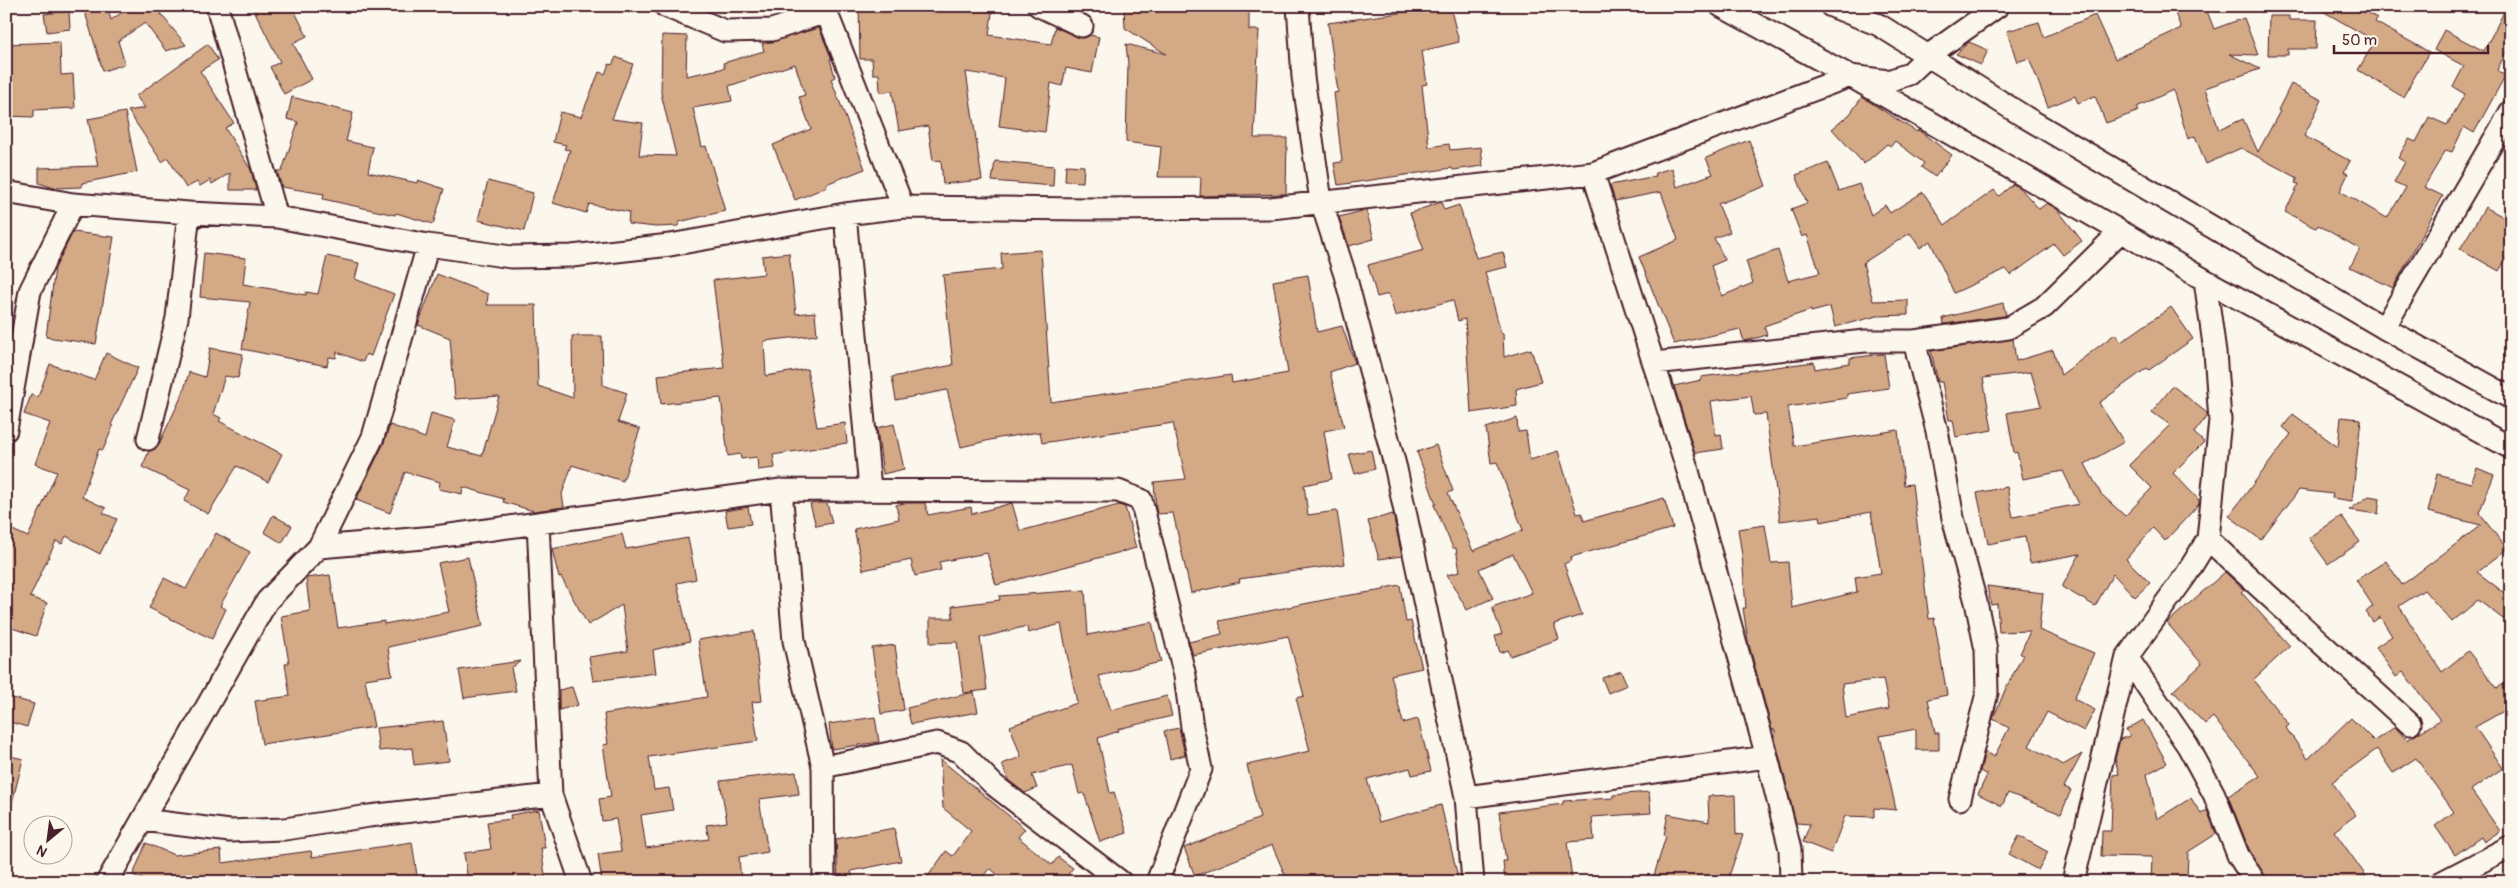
<svg xmlns="http://www.w3.org/2000/svg" width="2517" height="888" font-family="Pangolin,sans-serif">
<rect width="100%" height="100%" fill="#fbf7ec"/>
<filter id="ink" filterUnits="userSpaceOnUse"><feTurbulence type="fractalNoise" baseFrequency=".02" numOctaves="2"/><feDisplacementMap in="SourceGraphic" scale="10" xChannelSelector="R" yChannelSelector="G"/><feConvolveMatrix kernelMatrix="1 2 1 2 8 2 1 2 1" color-interpolation-filters="sRGB"/></filter>
<g filter="url(#ink)">
<!-- building -->
<path fill="#d4a986" stroke="#4a1f2b" fill-rule="evenodd" d="M83 6H107L111 20 131 6H169L160 13 186 45 166 51 145 23 118 41 125 64 103 71Z
M252 6H292L307 36 293 43 312 79 284 94 270 67 280 62Z
M859 6H993L989 35 1051 44 1055 27 1077 37 1084 38 1090 35 1099 37 1092 73 1066 68 1062 86 1051 83 1045 132 999 126 1005 78 966 72 982 180 943 184 941 160 933 161 928 126 899 131 892 91 880 92 879 74H873L872 59H860Z
M1124 6H1249V30H1259L1254 138H1287L1286 194 1200 196 1201 177H1158L1161 147 1126 142 1128 64 1126 44 1166 54 1125 28Z
M1418 6H1450L1459 42 1422 51 1427 84 1422 85 1429 147 1449 144 1450 150 1481 147 1483 166 1453 170 1452 168 1338 185 1334 163 1342 162 1334 93 1338 92 1328 23 1419 10Z
M2172 6H2205L2214 29 2244 18 2258 55 2229 54 2260 69 2205 88 2219 130 2243 119 2258 152 2280 111 2278 110 2291 84 2322 100 2304 136 2350 161 2344 172 2348 174 2340 191 2387 218 2404 191 2405 187 2394 182 2405 162 2398 158 2409 139 2416 142 2429 117 2447 125 2465 94 2453 87 2464 66 2434 50 2444 30 2484 51 2507 6H2511V43L2497 70 2505 76 2474 133 2464 127 2452 152 2446 150 2424 187 2443 196 2393 288 2350 267 2360 249 2318 225 2316 228 2285 212 2299 184 2295 183 2298 178 2241 148 2206 164 2195 136 2188 139 2173 90 2137 107 2139 111 2106 123 2095 96 2078 103 2075 96 2048 107 2029 58 2017 62 2007 31 2039 22 2044 37 2095 15 2115 59 2181 28Z
M2314 6H2356L2377 18 2375 22 2429 52 2403 97 2358 70 2375 41Z
M69 11 70 29 47 32 44 14Z
M2269 16H2289V20H2317L2316 49H2288V55H2268Z
M819 28 832 59H830L835 77 831 79 865 169 826 184 827 187 795 200 773 145 811 129 799 97 805 95 795 64 729 86 732 101 693 108 702 147 706 146 725 211 679 222V226L656 227 628 224 629 212 589 204 586 213 553 203 570 150 564 149 566 145 553 142 560 112 581 117 599 72 605 74 609 64 612 65 616 57 633 64 612 119 643 123 639 155 676 156 661 93 662 35 687 36 686 76 725 68 723 63 764 51 762 44Z
M60 42 61 75 73 74 75 108 34 110V117L6 116V44Z
M1969 42 1988 50 1981 65 1956 54Z
M208 44 218 60 200 71 234 123 225 128 251 170 256 190H230V173L212 184 210 180 200 186 197 182 186 188 168 158 162 162 128 111 145 108 136 96Z
M292 97 353 113 346 141 373 147 368 172 417 183 418 180 444 189 433 224 396 213 395 215 323 199 324 194 282 187 277 171H282L298 122 287 119Z
M1862 97 1917 132 1918 130 1952 155 1935 177 1921 167 1924 163 1895 141 1891 146 1887 144 1864 164 1832 129 1850 114Z
M125 112 137 172 82 183V187L54 188 39 183V168L98 166 88 119Z
M1749 140 1766 186 1718 204 1730 232 1714 238 1725 260 1711 266 1722 296 1753 283 1746 261 1778 250 1788 281 1820 273 1807 235 1802 237 1791 209 1807 203 1796 175 1828 163 1839 191 1859 184 1871 215 1885 205 1890 213 1923 192 1945 225 1994 190 1999 196 2013 184 2022 190 2039 209 2047 203 2057 209 2082 241 2063 255 2054 244 2011 275 2006 269 1954 293 1930 241 1920 248 1910 233 1863 263 1873 301 1908 300V315L1877 316 1835 327 1830 307 1811 312V310L1764 326 1767 335 1749 340 1744 341 1740 329 1674 344 1639 257 1678 240 1661 192 1615 201 1610 185 1656 176 1655 173 1672 168 1677 187 1713 174 1706 158Z
M995 161 1054 166 1053 186 992 181Z
M1066 165 1084 166 1083 182 1065 181Z
M488 181 533 193 524 231 478 220Z
M1441 202 1444 210 1459 205 1476 258 1503 252 1507 267 1485 272 1501 333H1503L1504 357 1531 349 1541 382 1516 389 1517 406 1471 413 1465 319 1458 321 1453 300 1395 316 1389 294 1377 297 1368 265 1424 250 1410 213Z
M2485 207 2511 221V250L2499 271 2460 249Z
M1366 210 1374 239 1349 246 1339 217Z
M73 232 114 237 96 344 46 337 55 268Z
M1041 250 1051 402 1231 375 1232 383 1288 373 1273 281 1308 275 1317 332 1342 326 1355 363 1330 372 1344 427 1324 431 1332 479 1304 485 1308 515 1337 511 1345 564 1239 579 1240 582 1191 593 1173 513 1157 514 1156 509 1154 482 1186 479 1173 423 1042 443 1040 432 999 438 961 447 947 390 896 400 892 377 953 365 943 275 1002 269 1001 253Z
M204 253 246 258 243 284 306 295V292L318 294 327 256 359 263 355 279 394 294 371 356 366 354 363 362 337 352 336 358 329 357 327 366 242 349 250 302 200 297Z
M789 253 796 314 815 312 817 335 764 341 766 376 807 369 817 427 845 423 847 443 773 455 775 468 758 470 757 457 741 459 740 454 728 456 721 398 661 404 658 375 724 368 713 280 764 274 762 256Z
M437 274 488 294 487 305H536L538 386 573 398 572 336H602L603 385 627 393 618 422 640 429 623 481 572 465 562 494 564 507 534 511 503 502 504 499 463 487 462 494 439 489 440 482 405 472 390 513 356 500 384 443 390 425 425 438 431 413 455 420 447 447 482 456 499 396 455 399 450 338 418 325Z
M2003 303 2006 315 2004 316 1944 324 1943 318Z
M2171 307 2193 339 2149 370 2147 368 2099 403 2124 442 2085 464 2101 494 2125 516 2152 488 2129 465 2170 425 2152 412 2173 386 2207 413V416L2194 433 2204 442 2173 473 2199 500V504L2165 541 2153 528 2126 559 2150 583 2135 597 2113 574 2095 606 2062 587 2080 554 2030 563 2025 537 1988 544 1977 493 2007 487 2013 517 2079 504 2063 471 2023 479 2017 452 2014 453 2007 413 2041 406 2031 372 1983 378 1992 430 1956 437 1953 420H1949L1942 382H1938L1931 351 2013 339 2016 361 2053 350 2061 375 2115 334 2121 342Z
M210 348 243 354 238 378 225 376 213 414 221 418 219 421 282 454 268 482 237 466 208 514 184 501 190 490 142 467 149 451 157 448 160 442 183 393 189 372 205 377Z
M106 353 138 368 111 425 113 426 103 450 99 449 82 497 106 508 103 513 117 519 100 554 66 536 62 544 56 541 30 597 47 603 36 636 6 626V527L28 537 57 472 35 464 50 423 24 414 31 395 38 397 50 364 94 380Z
M1884 354 1889 388 1847 394V398L1788 407 1794 446 1898 430 1904 485 1912 484 1929 619 1934 618 1947 695 1928 699 1935 733H1939V750H1916V729L1880 736 1896 810 1874 808V817L1845 816 1831 853 1803 842 1810 824 1796 823 1775 739V730H1772L1748 641 1743 608H1746L1742 555 1738 529 1765 525 1771 563 1788 562 1792 608 1857 592 1855 577 1881 573 1871 512 1821 522 1820 516 1780 521 1766 414 1754 415 1751 396 1711 401 1716 435 1721 434 1723 449 1695 453 1674 386 1701 380V377L1814 362 1815 369 1850 363V358ZM1883 679 1889 709 1846 718 1842 684Z
M2293 414 2338 447 2341 417 2361 419 2352 501 2332 498 2333 494 2299 490 2261 540 2229 516 2291 434 2283 427Z
M1517 418 1518 432 1526 431 1530 460 1558 451 1577 514 1582 513 1584 521 1664 498 1673 528 1571 557 1572 560 1564 564 1582 615 1554 624 1559 639 1510 656 1508 650 1500 653 1495 636 1502 634 1492 607 1532 593 1513 554 1479 569 1493 598 1467 610 1447 575 1460 572 1456 548H1453L1434 505 1436 504 1417 452 1436 445 1453 491 1448 493 1473 551 1523 530 1497 462 1491 463 1486 428Z
M894 424 904 469 883 474 877 428Z
M1371 450 1375 469 1355 474 1349 454Z
M2477 468 2494 475 2479 513 2507 549 2477 572 2511 598V625L2478 600 2452 622 2424 590 2399 606 2442 672 2468 651 2497 688 2511 680V707L2475 727 2503 768 2471 790 2500 831 2484 842 2481 837 2455 855 2435 826 2454 812 2416 758 2393 773 2377 749 2332 782 2356 815 2334 831 2366 876 2357 882H2267L2249 849 2228 796 2260 776 2213 717 2205 724 2173 691 2202 664 2167 623 2225 572 2244 590 2241 592 2290 646 2253 680 2289 725 2286 728 2308 759 2351 718 2374 741 2395 727 2407 740 2440 720 2403 672 2396 677 2376 647 2392 636 2380 617 2373 622 2366 612 2373 606 2356 580 2386 561 2402 585 2481 525 2428 512 2437 474 2471 483Z
M2369 496 2380 498 2378 514 2349 510Z
M817 503H827L832 523 816 526 810 504Z
M904 503H925L928 515 971 507 972 514 1012 503 1020 531 1119 505 1125 507 1136 548 996 585 987 553 939 562 941 570 915 576 911 560 863 570 854 529 899 519 896 505Z
M748 507 751 524 728 527 725 511Z
M1393 514 1402 556 1379 559 1368 521Z
M273 515 292 526 282 543 264 532Z
M2341 516 2360 542 2328 564 2309 538Z
M216 533 250 552 220 606 226 609 212 639 149 608 164 578 186 589Z
M622 534 626 549 688 538 696 579 677 583 690 641 653 650 656 673 593 681 589 657 628 651 622 605 588 625 561 577 559 578 552 549Z
M468 557 483 626 388 647 392 675 365 679 374 727 262 744 255 701 290 696 285 664 289 663 281 616 310 611 306 578 330 575 338 628 384 621V624L449 612 438 563Z
M1400 585 1406 622 1411 621 1422 668 1391 675 1403 723 1418 719 1431 771 1412 775 1410 768 1367 779 1379 822 1441 805 1459 882H1288L1272 845 1195 876 1184 848 1260 818 1247 765 1310 751 1296 698 1304 696 1288 636 1193 655 1189 642 1222 634 1219 621 1344 596 1384 590V588Z
M1987 586 2043 593 2039 630 2094 653 2074 699 2095 710 2084 731 2047 712 2029 746 2063 765 2082 754 2064 787 2071 790 2061 814 2008 793 2002 806 1978 794 1987 775 1980 771 1985 752 1994 757 2009 728 1993 719 2005 690 2023 655 2020 654 2030 631 1999 632 1997 604 1991 605Z
M1085 590 1088 635 1152 622 1161 662 1099 676 1111 710 1167 696 1172 716 1118 729 1119 731 1098 738 1110 793 1114 792 1127 833 1100 842 1084 793 1079 794 1072 765 1032 775 1037 788 1025 793 1008 780 1002 764 1021 757 1010 726 1077 703 1061 624 1028 633 1027 626 980 638 987 690 964 693 957 642 930 643V618H953L952 606 1000 600 999 596Z
M754 631 762 701 752 702 758 741 649 757 654 790 669 788 673 810 641 815 646 848 709 839 706 825 727 822 720 781 796 772 799 794 759 799 768 852 739 857 741 882H602L598 854 621 851 616 819 602 821 599 799 611 797 603 745 608 744 604 714 707 697 698 640Z
M895 645 904 710 881 714 872 648Z
M521 661 511 668 516 691 464 698 459 670Z
M1621 671 1627 685 1608 693 1602 678Z
M572 687 578 705 559 710V690Z
M974 692 978 712 911 724 907 708Z
M6 696 34 704 27 727 6 721Z
M875 717 879 742 832 749 829 724Z
M2143 720 2167 763 2147 774 2157 819 2191 798 2201 814 2207 810 2216 834 2188 852 2187 882H2151L2152 857 2101 856 2102 831H2111L2113 775 2119 774 2115 759 2120 739 2130 736 2126 730Z
M443 721 449 761 414 765 412 748 379 751 376 728Z
M1179 728 1185 755 1170 759 1164 731Z
M6 755 23 759 12 803H6Z
M940 759 1025 829 1018 837 1052 865 1058 857 1073 868 1066 877 1072 882H1006L991 869 988 870 979 882H924L946 851 953 856 971 831 943 808Z
M1649 792 1651 813 1592 817 1594 840 1567 842 1572 879 1551 882H1505L1503 861H1506L1499 812 1563 804V801L1613 798V795Z
M1735 795 1736 834 1743 835 1727 882H1652L1666 836 1664 835 1668 814 1709 822 1708 796Z
M539 810 545 848H541L546 882H468L464 853 491 849 487 822 511 819 510 815Z
M894 828 901 861 851 871 854 882H838L836 839Z
M2019 836 2048 852 2038 870 2009 854Z
M412 842 418 882H149L133 875 146 843 174 855 221 850 222 863 311 851 312 857Z"/>
<g fill="none" stroke-linecap="round" stroke-linejoin="round">
<!-- minor casing -->
<g stroke="#4a1f2b" stroke-width="25">
<path id="minor" d="M217 6 277 217
M665 6 725 31 772 30 826 12
M824 6 903 207
M1039 6 1082 26
M1298 6 1303 77 1321 201 1345 275 1396 469 1466 797 1473 882
M1721 6 1850 76 2205 280 2511 448
M1831 6 1879 25 2025 117 2384 328 2511 398
M1593 173 1688 471 1767 757 1790 849 1791 882
M6 192 73 204 189 213 277 217 428 245 511 257 572 256 670 245 845 214 903 207 1092 209 1271 208 1593 173 1850 76 1888 81 1909 74 1929 55 1998 6
M845 214 870 489
M2384 328 2511 111
M1914 341 1937 431 1953 518 1976 602 1986 650 1987 693 1960 799
M1654 363 1865 341H1914L2008 328 2044 307 2120 232
M6 430 30 291 73 204
M148 439 177 318 189 213
M781 490 794 641 823 767 824 882
M538 523 551 795 581 882
M2208 539C2274 602 2343 662 2410 724
M319 547 435 537 781 490 1118 491 1141 500 1185 676 1192 727 1201 769 1157 882
M2127 657 2188 746 2214 794 2238 855 2255 882
M823 767 937 743 961 752 994 785 1121 882
M1466 797 1767 757
M143 820 230 831 285 829 369 816 551 795
M107 882 267 601 319 547 373 437 428 245
M2073 882 2127 657 2186 575 2208 539 2220 420 2215 352 2205 280
M2442 882 2511 846"/>
</g>
<!-- minor -->
<use href="#minor" stroke="#fbf7ec" stroke-width="21"/>
</g>
</g>
<!-- margin -->
<rect width="2517" height="888" fill="none" stroke="#fbf7ec" stroke-width="25"/>
<rect x="12" y="12" width="2492" height="863" fill="none" stroke="#4a1f2b" stroke-width="2" filter="url(#ink)"/>
<!-- north arrow -->
<g transform="translate(48 840) rotate(209)"><circle r="24" fill="#fbf7ec" stroke="#b4a19f"/>
<path d="M0-4L9 19L0 12L-9 19Z" fill="#4a1f2b"/>
<text y="-8" font-size="14" font-weight="bold" text-anchor="middle" fill="#4a1f2b">N</text>
</g>
<!-- scale -->
<path d="M2334 45v8h154v-8" fill="none" stroke="#4a1f2b" stroke-width="2.5"/>
<text x="2342" y="45" font-size="15" fill="#4a1f2b" stroke="#fbf7ec" stroke-width="4" paint-order="stroke">50 m</text>
</svg>
